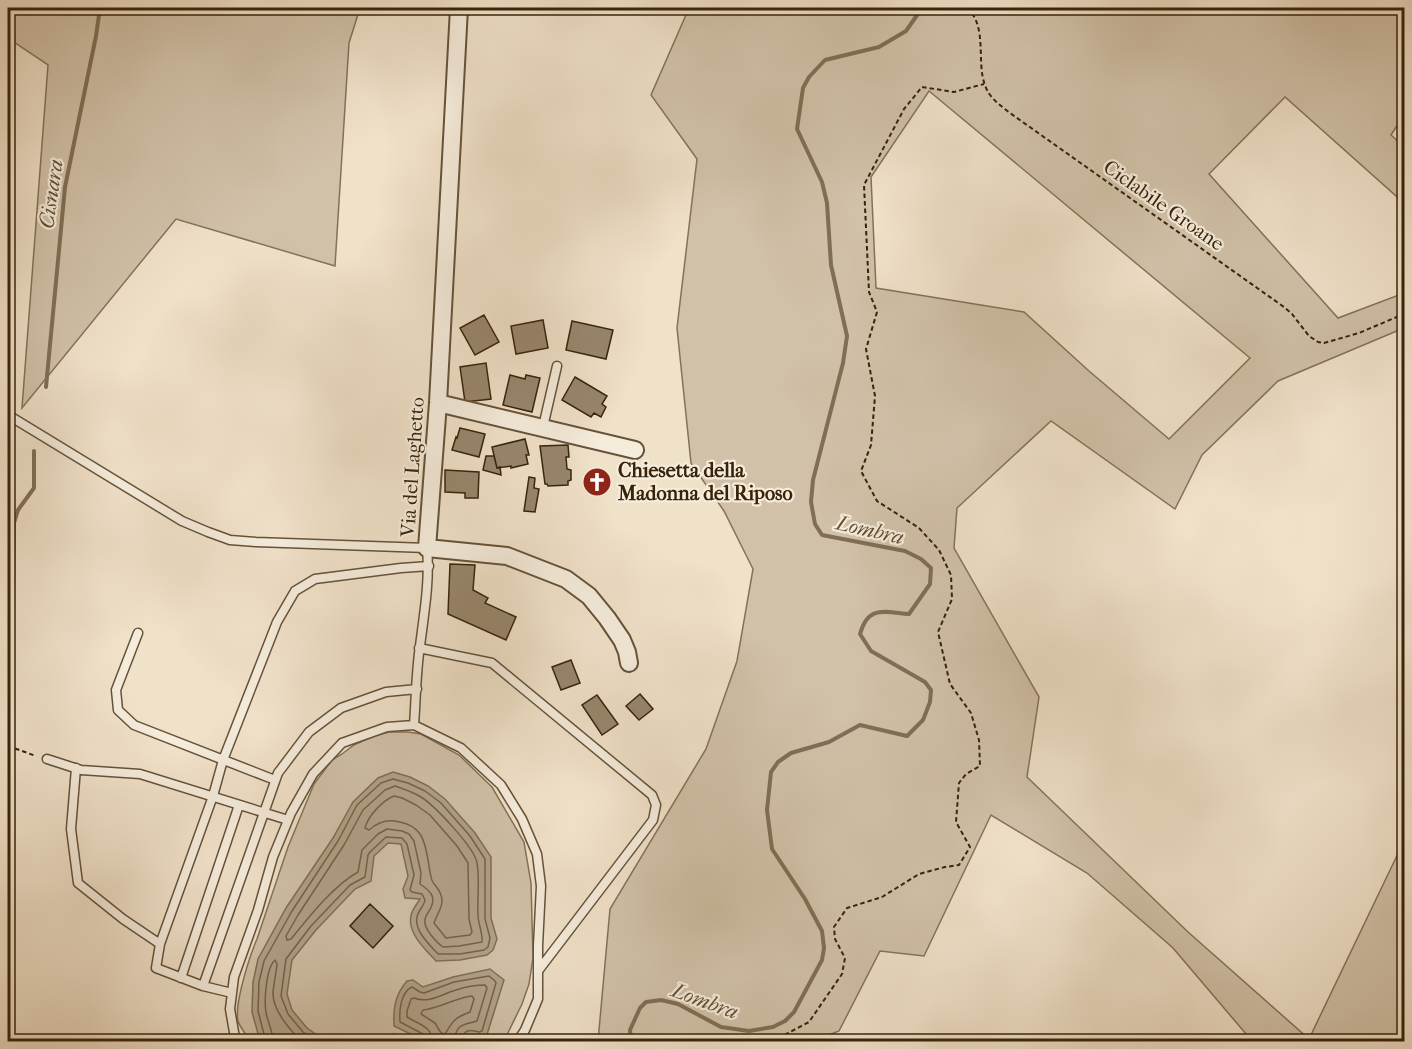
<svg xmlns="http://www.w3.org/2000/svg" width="1412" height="1049" font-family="'IM FELL French Canon',serif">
<rect width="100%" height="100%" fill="#f0e1c9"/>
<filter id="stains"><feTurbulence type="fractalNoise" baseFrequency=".00333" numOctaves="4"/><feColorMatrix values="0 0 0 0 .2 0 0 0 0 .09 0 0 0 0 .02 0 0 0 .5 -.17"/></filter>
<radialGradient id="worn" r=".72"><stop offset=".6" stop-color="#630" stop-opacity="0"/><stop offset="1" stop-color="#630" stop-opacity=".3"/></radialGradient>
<!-- green -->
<path fill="#d1c1a8" stroke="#847258" stroke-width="1.5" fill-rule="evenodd" d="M8 8H360L349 43 335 266 176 219 22 408 48 65 8 38Z
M689 8H1321L1326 13 1331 8H1404V115L1391 135 1404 147V203L1285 97 1209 174 1338 318 1404 293V328L1278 381 1202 455 1175 509 1051 421 957 508 954 548 1039 697 1027 777 1188 932 1309 1039 1404 841V1041H1252L1173 948 1087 873 991 815 924 956 880 951 839 1031 811 1042 598 1041 610 909 706 749 737 661 753 569 724 511 691 463 677 328 697 159 651 95ZM929 91 1250 358 1169 439 1089 371 1024 312 876 288 871 177Z
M389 732H408L421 734 459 755 492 787 524 842 531 883 533 958 529 984 522 1004 504 1041H250C247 1035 240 1028 238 1021 234 1004 250 955 257 939L288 847 314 784 332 760 342 754 354 745 373 736Z"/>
<!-- water -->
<path fill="#b1a088" stroke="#816e55" stroke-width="1.5" d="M393 772 410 777 428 786 445 799 475 833 491 857V918L497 939 493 950 487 955 460 960 436 961C426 950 407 933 411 916 411 911 417 904 420 899L405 898 403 889 408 876 401 844 388 843 374 856 371 881 355 889 316 930 292 960 287 994 292 1010 307 1028 317 1035 315 1041H260L252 1012 253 982 258 959 286 908 333 838 353 802 378 778Z
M490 969 504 980 485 1041 470 1035 467 1041H425L394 1026C393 1008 395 995 407 981L413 980 423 987 453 977Z
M393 1034 409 1041H326L327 1038C349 1040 371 1039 393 1034Z"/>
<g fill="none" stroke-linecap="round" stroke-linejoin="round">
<!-- shore -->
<path stroke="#746248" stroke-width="1.5" d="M395 786C404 789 413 792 421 797 434 805 475 848 477 863 480 880 477 898 478 915 478 924 483 933 482 942L459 946 443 947C437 943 423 928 425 920 425 917 427 914 429 911 437 898 432 892 420 884L421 873 414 841 409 834 402 831 387 829 378 834 362 850 358 872C333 886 309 917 291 939L287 940 286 936 298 915 344 845 363 810 385 790Z
M394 796 402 798 416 805 430 815 457 846 468 863 469 919 472 932 470 935 446 938 434 923C436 916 442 909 442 901 442 888 432 886 431 877 425 850 429 825 394 821 384 820 377 823 369 830L365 828C368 816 382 801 394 796Z
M472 996 474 999 470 1012C454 1018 453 1021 445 1034L441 1033 435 1023 421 1014 423 1010C440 1008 455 998 472 996Z
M266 1042 258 1011 259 982 264 961 292 911 338 841 357 805 381 783 393 779 408 783 425 791 441 803 470 836 485 859V919L490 938 488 947 484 950 460 954H438C430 945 414 931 417 917 418 911 424 906 425 900L422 894 412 892 410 890 414 875 407 844 402 838 386 837 370 852 368 855 365 877 350 885 311 926 286 959 281 996 288 1014 303 1032 309 1036 310 1042
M273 1042C273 1032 268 1022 266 1013 264 1001 266 968 275 960L277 964C276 973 274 983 273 992 272 1010 290 1030 302 1042
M425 1042 423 1034 400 1022C399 1010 401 992 412 987L420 992 424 993 454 982 489 976 495 981 496 983 482 1031 479 1032C470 1029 463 1029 462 1042
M433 1042C432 1026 418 1024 407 1017V1011L411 999 414 998C429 1004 442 994 456 990 465 987 476 985 485 985L487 988 477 1021C464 1025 456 1023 454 1042"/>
<!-- stream -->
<path stroke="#816e55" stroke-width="4" d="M46 387 65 187 96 36 100 8
M8 650 13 609 14 523 18 510 34 488V451
M631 1042 630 1030 640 1008 646 1002 661 1000 678 1004 721 1027 749 1031 773 1027 785 1021 794 1012 822 960 824 948 822 931 805 899 772 849 767 810 771 772 778 762 791 753 829 742 860 725 907 736 923 720 930 702 931 690 925 682 871 651 860 634C868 605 884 612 909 614L930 584 931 568 921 559 905 551 822 535 815 524 811 502 813 480 843 363 847 336 831 265 827 203 822 182 797 129 803 88 809 77 825 60 879 47 906 31 922 8"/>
</g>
<!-- building -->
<path fill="#98866d" stroke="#382309" stroke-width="1.5" d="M484 315 499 342 475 355 460 328Z
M543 320 548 348 516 354 511 326Z
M572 321 613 330 606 359 566 350Z
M486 363 491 399 465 402 460 367Z
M510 375 525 379 526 375 540 378 532 412 503 405Z
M575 377 607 396 602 404 606 407 601 417 594 413 591 417 562 400Z
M460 428 485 434 479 457 452 450 456 437 457 438Z
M525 439 529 455H526L528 464 511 468V466L497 468 492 447Z
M568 445 569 457H566L567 469 571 470V480L568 481V485L548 486 547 484H545L540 446Z
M486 456H494L497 468 500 467 501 475 483 470Z
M445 470 479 472 478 498H465V493L445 492Z
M594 470 605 472 600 495 589 493Z
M529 477 535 478 534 488 539 489 535 512 524 511Z
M450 564 475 565 473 590 488 598 485 603 516 617 506 640 448 614Z
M571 660 580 683 561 690 552 667Z
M640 694 653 709 639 720 626 706Z
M597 695 618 724 602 735 582 705Z
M370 904 393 926 373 948 350 926Z"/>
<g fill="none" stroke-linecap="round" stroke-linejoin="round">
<!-- service casing -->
<g stroke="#665239" stroke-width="11">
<path id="service" d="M8 415 182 521 208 532 230 540 256 542 427 548C430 581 424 614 420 646 416 672 416 699 414 725
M543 427 557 366
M138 633 116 690 118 710 134 725 275 780
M419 648 492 663 652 795 656 805 653 820 538 971
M47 759 81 770 140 774 288 820
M76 768 71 829 78 883 123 919 160 944
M181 978 239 805
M203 986 156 968 160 944 213 796 223 760 277 622 295 591 315 579 401 568 429 566
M232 993 203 986 278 773 309 732 341 708 386 692 417 689
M238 1042 235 1038 230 1009 234 977 258 910 273 857 291 813 313 774 342 743 387 727 414 725 461 748 501 785 522 819 537 854 541 886 538 946V999L525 1030 517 1042"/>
</g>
<!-- minor casing -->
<g stroke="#665239" stroke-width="20">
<path id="minor" d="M459 8 438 403 427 548 507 556 566 579 589 596 607 618 622 640 627 652 629 663
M438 403 635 450"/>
</g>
<!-- path -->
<path stroke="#382309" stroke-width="2" stroke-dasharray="4.5 3" stroke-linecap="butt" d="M967 8C988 26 976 62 985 85 989 98 1000 105 1010 113L1284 307 1292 314 1309 336 1318 342 1324 343 1359 333 1404 314
M8 746 36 756
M712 1042 714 1040 773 1041 809 1022 842 974 845 958 835 939 834 927 847 908 882 897 919 874 945 867 959 865 970 847 956 822 959 783 966 774 980 766 979 740 971 713 950 684 938 632 952 599 951 575 939 550 919 528 877 501 861 471 871 445 875 396 866 349 877 312 869 292 864 185 904 109 922 87 954 92 984 84"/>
<!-- service -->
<use href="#service" stroke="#f5ecdc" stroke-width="8"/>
<!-- minor -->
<use href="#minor" stroke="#f5ecdc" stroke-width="16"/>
</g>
<!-- icons -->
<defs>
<g id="church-disc" transform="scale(1.5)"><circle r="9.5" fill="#8f2418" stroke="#f5ecdc"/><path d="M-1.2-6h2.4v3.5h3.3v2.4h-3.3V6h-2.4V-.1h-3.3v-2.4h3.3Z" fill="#fff"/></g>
</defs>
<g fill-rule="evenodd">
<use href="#church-disc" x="597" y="482"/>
</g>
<g text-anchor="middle" stroke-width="4.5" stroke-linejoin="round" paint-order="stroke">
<!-- street labels -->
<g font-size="20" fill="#382309" stroke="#f5ecdc">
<text transform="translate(1164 205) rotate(35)" y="7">Ciclabile Groane</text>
<text transform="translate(412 467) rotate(-86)" y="7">Via del Laghetto</text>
</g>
<!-- poi labels -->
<g font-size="20" font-weight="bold" fill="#382309" stroke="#f5ecdc" text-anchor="start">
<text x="618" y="477">Chiesetta della<tspan x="618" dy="23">Madonna del Riposo</tspan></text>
</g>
<!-- water labels -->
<g font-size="21" font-style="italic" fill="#624f35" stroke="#f5ecdc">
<text transform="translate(51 194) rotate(-82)" y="7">Cisnara</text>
<text transform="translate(870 530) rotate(13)" y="7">Lombra</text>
<text transform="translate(705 1001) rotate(20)" y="7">Lombra</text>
</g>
</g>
<!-- margin -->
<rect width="1412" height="1049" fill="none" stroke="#f0e1c9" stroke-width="30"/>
<rect x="9" y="9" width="1394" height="1031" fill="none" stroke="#382309" stroke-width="3"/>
<rect x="15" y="15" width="1382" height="1019" fill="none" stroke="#382309" stroke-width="1.5"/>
<rect width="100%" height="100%" filter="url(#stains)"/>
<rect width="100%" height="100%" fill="url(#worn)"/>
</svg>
